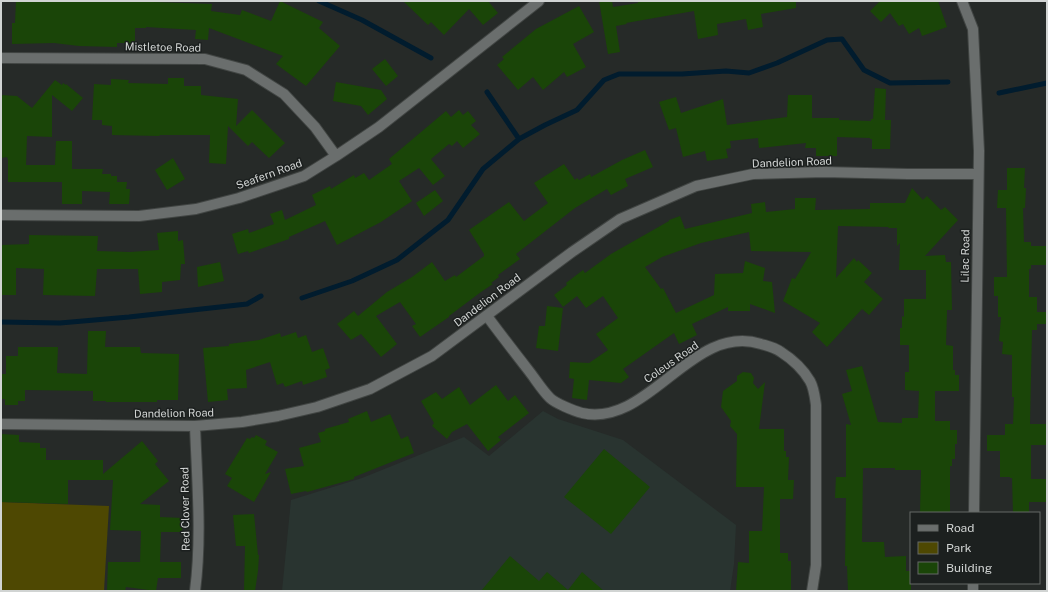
<svg xmlns="http://www.w3.org/2000/svg" width="1048" height="592" font-family="'Public Sans',sans-serif">
<rect width="100%" height="100%" fill="#262a28"/>
<!-- built -->
<path fill="#293430" d="M543 411 558 419 623 440 736 525 734 564 730 591H282L291 500 362 478 464 437 489 456Z"/>
<!-- green -->
<path fill="#4e4802" d="M1 502 109 506 104 591H1Z"/>
<g fill="none" stroke-linecap="round" stroke-linejoin="round">
<!-- stream -->
<path stroke="#011c2e" stroke-width="5" d="M319 1 362 20 431 58
M487 92 519 139
M999 93 1047 83
M302 298 352 281 397 260 448 220 483 169 519 139 545 125 577 110 604 80 619 74H682L726 71 749 73 777 63 827 40 842 39 864 70 890 83 948 82
M1 322 60 323 129 317 247 304 261 296"/>
</g>
<!-- building -->
<path fill="#1a4508" d="M16 1H154V2L212 4 211 11 240 15 242 10 271 21 280 1 323 22 319 28 340 46 306 86 276 64 283 56 209 28 208 40 195 39 196 30 146 27V28H135V43H117V47L79 46 54 43 12 44V23H15Z
M403 1H488L498 13 483 25 469 9 444 35 431 22 428 25Z
M599 1H612L613 7 638 3V1H796V8L761 14 763 27 748 30 746 19 717 24 718 35 698 39 694 11 626 23 627 24 616 26 620 52 608 54Z
M880 1H938L947 27 922 36 919 28 909 34 903 24 899 26 890 13 881 22 870 11Z
M579 6 594 32 573 44 586 67 567 77 564 72 543 90 533 77 518 90 497 65 504 59 502 57 536 29Z
M385 59 398 76 386 86 372 69Z
M168 78H184V86H201V95L238 99 236 126 252 110 285 143 269 158 252 142 248 146 228 126 226 164 209 163 210 135H159L160 136 112 135V126L102 125V120H92L94 84 111 85V79L129 80 128 83 168 84Z
M55 80 62 85 63 83 66 85V84L83 98 72 111 52 95V137L27 136 26 165H55L56 141H72V169H103L102 174H111V176H117V182H127L126 189H130L129 204H109L110 192 82 191V204H62V182H8V160L7 157 1 158V95L17 96 32 108Z
M336 82 381 90 387 99 368 115 361 106 333 101Z
M875 88 886 89 885 120H891L890 149H872V139H870V138L837 137V156H816V148H805L806 143 759 148 758 138 730 141 731 148 726 149 728 158 707 161 705 151 683 157 676 128 669 130 659 102 676 97 681 113 723 99 727 125 787 117 788 95H812V118H839V120L871 121V119H873Z
M459 110 463 115 468 111 476 121 471 125 480 134 463 148 457 141 452 146 449 144 431 159 445 176 433 185 419 168 399 181 412 201 381 222 337 245 325 221 289 237V239L249 253 248 251 238 254 232 234 248 229 249 233 274 224 270 214 282 210 285 220 316 205 312 195 330 186 331 189 354 175 355 178 364 173 369 180 392 164 389 159 446 111 451 117Z
M645 150 653 167 625 179 628 186 611 195 607 189 575 208 516 254 520 259 498 275 499 277 491 283 493 284 481 292 449 316V317L420 337 412 326 416 324 400 302 376 316 397 344 381 357 361 334 351 340 337 324 354 311 358 316 387 292 412 277 432 262 445 281 455 275 456 277 484 256V254L469 230 509 202 524 221 548 203 534 183 564 164 575 180 577 178 579 180 590 174 591 177 622 160Z
M173 158 185 179 167 190 155 170Z
M1007 168H1025L1024 188H1026L1025 208H1023L1024 242H1031V246H1047V265H1031V269H1029V297H1037V312H1047V324H1037V330H1032L1030 424H1047V445H1031V479H1047V502H1029V513H1013L1012 478H1010V477H1000V451H987V435H1005V424H1013L1014 397H1012V355L1002 354 1003 342 999 341 1001 317H998V296H994V277H1007L1006 208H997L998 190H1007Z
M912 188 923 200 927 196 941 210 945 207 958 220 925 256 945 255 946 262H951L952 310H947L946 345 953 346V370H955V375H959V391H935V421H950V430H957V444H955V459H952V466H950V513H920L921 470H895V468H863L862 542H884L885 557 906 556V571H911V591H848L847 566H845L846 498H835L836 477H846V424L851 425 842 394 852 391 846 370 862 366 878 422 902 423V418H918L919 391 905 390V372H909V345H900V328H902V316L904 317V299H926V270H899L900 243 897 246V228H888L889 227 838 226 836 278 854 258 857 262 858 260 872 273 864 282 883 299 869 315 862 309 827 347 812 332 820 323 783 301 792 278 795 279 811 252 751 251 749 232 701 243 662 257 645 267 661 289 663 288 676 313 714 295 715 274 743 273 745 261 765 268 763 281 772 282 775 313 750 304V311H728V307L692 324 697 335 679 344 674 333 623 369 629 377 621 383 589 380 587 400 572 398 574 379 569 378 570 362 589 363 608 350 596 334 618 318 603 296 586 308 577 296 563 307 554 295 567 285 566 283 583 270 585 273 611 254 669 221V220L680 216 685 229 752 213 751 204 765 202 766 212 795 209V198H816L815 210 870 209V203H905Z
M435 190 443 201 424 216 416 203Z
M178 231V241L183 240 185 264H181L180 280 162 282V292L140 294 138 269H97L95 296 43 295 44 269 16 268V295H1V245L29 244V235L98 236 97 251 130 252 159 250 157 233Z
M220 262 224 281 198 287 197 267Z
M547 306 563 308 558 351 536 348 539 326H545Z
M88 331H106L105 347H140L141 353 179 354 178 400H157V402H106V401H93V391L25 390V401H18V405H5V399H1V374H6V356H18V347H58L57 373 87 374Z
M296 332 298 338 306 335 312 352 323 348 330 368 325 370 327 377 303 385 302 381 285 387 283 383 277 385 270 362 246 370 247 388 227 389 228 400 208 402 203 348 229 346V344L259 340 280 333 281 337Z
M743 372 751 373 754 378 753 383 758 389 765 382 759 429H784V451H786V457H789L788 480H794L793 499H780V553H788V561H791V591H736L738 562 749 563V531H762L764 487H736L737 434 730 426 731 421 721 407 723 391 737 381V376Z
M496 385 508 401 515 395 529 413 498 437 501 440 488 451 467 424 452 432 447 439 432 426 434 423 421 401 436 392 442 399 459 387 470 405Z
M367 411 371 422 390 414 401 439 408 436 414 453 354 477V479L307 492 306 491 291 494 285 469 304 466 299 448 321 442 318 433 325 431V429L349 422 348 419Z
M1 434 19 435V442L40 443V448H46V460H103V474L142 441 158 461 155 464 169 481 140 504 160 505V517L183 518 182 532H161L160 562H181V578H158L156 591 126 587 125 591H107L108 562H140L141 531 110 530 113 480H68V504L1 502Z
M256 435 267 441 265 445 278 452 265 474 271 472 254 502 227 486 232 478 225 474 247 438 250 439 252 437 254 438Z
M604 449 650 487 611 534 564 497Z
M254 514 258 555H259L258 571 255 591H244L245 546H236L233 515Z
M510 556 539 581 547 572 568 590 582 572 604 591H481Z"/>
<g fill="none" stroke-linecap="round" stroke-linejoin="round">
<!-- street casing -->
<g stroke="#414543" stroke-width="12">
<path id="street" d="M962 1 973 29 979 151 974 513
M1 58 205 59 246 70 284 94 315 127 336 156
M1 215 139 216 196 209 239 198 304 176 336 156 379 127 539 1
M487 316C501 335 515 353 529 371 536 380 542 390 550 398 555 403 574 411 582 413 649 428 692 322 761 344 768 346 774 347 781 352 792 359 803 369 810 381 814 388 815 398 816 405V565L812 591
M1 424 195 426 242 422 278 416 317 407 370 389 432 356 572 252 620 219 696 186 753 174 824 172 908 174H978
M195 591C202 537 197 481 195 426
M973 591V583"/>
</g>
<!-- street -->
<use href="#street" stroke="#6a6e6d" stroke-width="10"/>
</g>
<g text-anchor="middle" stroke-width="3" stroke-linejoin="round" paint-order="stroke">
<!-- street labels -->
<g font-size="11" fill="#d1d4d3" stroke="#1c201f">
<text transform="translate(163 47) rotate(1)" y="4">Mistletoe Road</text>
<text transform="translate(792 162) rotate(-2)" y="4">Dandelion Road</text>
<text transform="translate(269 174) rotate(-20)" y="4">Seafern Road</text>
<text transform="translate(965 256) rotate(-89)" y="4">Lilac Road</text>
<text transform="translate(487 300) rotate(-37)" y="4">Dandelion Road</text>
<text transform="translate(671 362) rotate(-35)" y="4">Coleus Road</text>
<text transform="translate(174 413) rotate(-1)" y="4">Dandelion Road</text>
<text transform="translate(185 509) rotate(-91)" y="4">Red Clover Road</text>
</g>
</g>
<!-- border -->
<rect width="1048" height="592" fill="none" stroke="#d1d4d3" stroke-width="4"/>
<!-- legend -->
<rect x="910" y="512" width="130" height="72" fill="#1c201f" stroke="#646867"/>
<rect x="918" y="525" width="20" height="6" fill="#6a6e6d" stroke="#646867"/>
<text x="946" y="532" font-size="12" fill="#d1d4d3">Road</text>
<rect x="918" y="542" width="20" height="12" fill="#4e4802" stroke="#646867"/>
<text x="946" y="552" font-size="12" fill="#d1d4d3">Park</text>
<rect x="918" y="562" width="20" height="12" fill="#1a4508" stroke="#646867"/>
<text x="946" y="572" font-size="12" fill="#d1d4d3">Building</text>
</svg>
